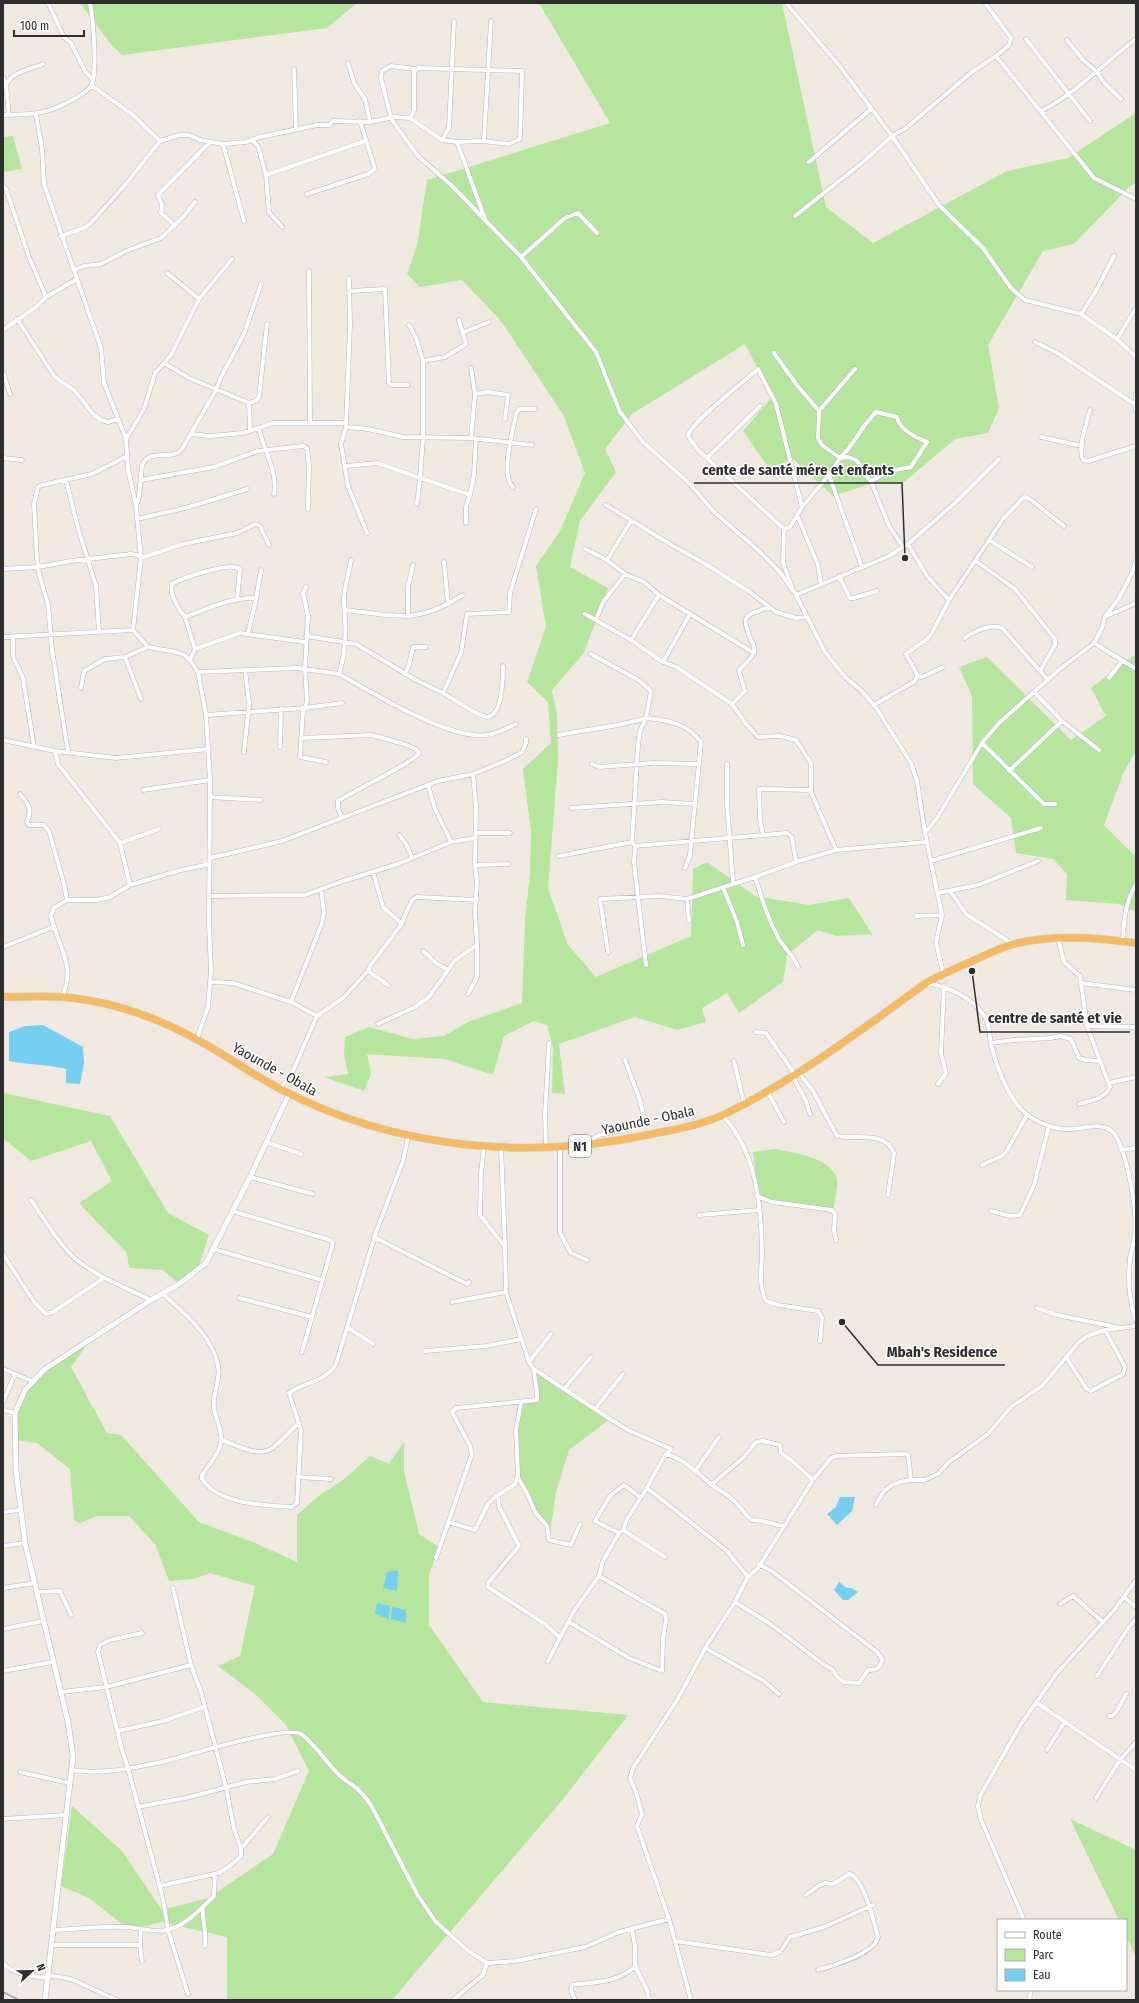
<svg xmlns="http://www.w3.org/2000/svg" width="1139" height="2003" font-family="'Fira Sans Condensed',sans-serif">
<rect width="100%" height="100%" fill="#efe9e1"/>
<!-- green -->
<path fill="#b6e59e" d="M80 3H357L327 28 122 55 110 43Z
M539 3H782L826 207 873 243 1007 171 1068 158 1136 113V183L1130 186 1074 244 1043 251 988 345 999 408 988 433 955 439 903 483 876 482 833 496 793 459 769 468 743 431 772 397 745 344 632 414 605 449 616 472 580 521 570 567 608 588 584 653 552 690 557 715 558 760 548 888 568 945 596 977 691 936 693 869 707 862 755 896 809 905 849 898 872 934 836 936 818 930 787 955 783 982 739 1013 727 993 702 1008 706 1022 677 1030 635 1017 559 1044 565 1094 552 1093 553 1048 547 1025 534 1021 504 1036 493 1075 445 1059 367 1054 371 1074 364 1091 324 1077 348 1074 344 1056 345 1037 369 1027 413 1039 444 1036 468 1022 522 1003 525 921 530 873 531 831 523 769 551 743 548 702 527 682 546 627 536 566 560 531 585 473 564 416 501 321 462 280 420 287 407 274 417 246 427 180 610 123Z
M13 136 22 169 3 172V137Z
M1136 654V751L1123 774 1104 825 1136 857V912L1119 904 1066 900 1067 874 1053 859 1016 853 1011 818 973 784 972 696 959 667 987 657 1071 740 1106 716 1091 688Z
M3 1093 110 1116 168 1213 209 1235 196 1274 179 1284 163 1270 129 1268 127 1253 79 1203 112 1181 91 1141 31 1161 3 1138Z
M775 1149C794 1153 831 1157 837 1179 838 1186 834 1205 833 1213L825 1211 769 1203 759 1199 753 1152Z
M92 1337 71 1367 107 1433 121 1435 199 1522 253 1542 297 1562V1515L321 1494 342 1481 370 1456 389 1464 404 1442V1471L419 1534 439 1547 429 1574V1625L483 1702 628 1715 564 1798 392 2000H227V1937L162 1922 141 1927 122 1924 89 1898 61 1886 72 1806 122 1851 162 1910 208 1898 273 1854 309 1771 286 1725 255 1694 218 1666 240 1656 255 1586 210 1573 194 1579 169 1581 155 1544 129 1516H97L80 1523 74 1520 70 1469 37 1443 15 1440 18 1406 32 1381Z
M534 1369 610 1419 569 1450 556 1492 549 1540C546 1521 543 1526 534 1511 514 1474 513 1443 521 1403L537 1400Z
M1070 1819 1136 1850V1957L1126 1935V1920H1119Z"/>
<!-- water -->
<path fill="#75cff0" d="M43 1025 83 1047 84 1064 80 1084 66 1083V1069C47 1064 28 1065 9 1061V1032L25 1026Z
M840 1497H855L852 1511 837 1525 827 1514 836 1507Z
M398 1570 397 1591 383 1588 387 1572Z
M839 1582 847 1588H851L858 1592 848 1600H843L834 1590Z
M377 1603 390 1606 389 1619 375 1614Z
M392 1607 406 1610V1623L391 1619Z"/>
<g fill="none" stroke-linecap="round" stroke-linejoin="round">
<!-- minor casing -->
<g stroke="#b4b7c1" stroke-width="5">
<path id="minor" d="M48 3 64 37 71 43 85 71 93 80
M786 3 838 64 892 136 939 205 983 248 1011 288 1025 300 1081 314 1117 339 1136 357
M1026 39 1090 121
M1067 40 1083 60 1097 72 1104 83 1121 99
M996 56 1094 178 1136 199
M348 63 354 83 365 99 370 122
M294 69 296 129
M415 69 391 66 382 71 381 78 391 118 394 123 418 156 451 185 521 257 596 352 620 412 643 442 690 484 714 512 758 550 779 571 796 595 889 556 908 544 956 502 999 459
M3 77 6 85
M91 85 133 115 160 141
M1041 111C1077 93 1104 63 1136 39
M3 115C34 114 46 115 74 99 80 95 87 92 91 86 98 74 93 18 90 3
M9 115 6 85C11 72 31 69 43 64
M36 115 42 149 44 184 101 348 104 383 126 439 128 469 136 506 141 558 133 630
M410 118 414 110V72L418 68 522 71 520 139 509 144 482 141
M252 140 258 146 266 175 269 212 282 227
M442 140 449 128 454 21
M457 142 485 219
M223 144 244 221
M809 162 871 109
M266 175 365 141
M3 186 6 189 29 257 46 297
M307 194 368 174 375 169 360 121
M795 216 863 162 892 136 906 128 972 72 996 56 1009 45 1011 38 985 3
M174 225 161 213 162 205 158 195 209 143
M61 236 84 228 90 224 125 185 160 141 179 135H189L200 140 223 144 246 142 260 137 317 125H329L333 121 370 122 394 117 410 118 442 140 457 142 482 141 484 139 491 21
M521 257 565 218 578 213 597 233
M74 270 84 266 101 264 126 251 161 238 184 216 195 202
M309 271 310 423
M167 273 199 299
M349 278 350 325 346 427 341 444 348 486 367 533
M350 291 385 289 389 383 391 385H408
M1081 314 1096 291 1114 256
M17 319 55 377 75 391 94 415 101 420 108 422 118 419
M409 325 416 338 423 361V438L420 478 417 504
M3 330 36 307 46 297 77 279
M464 332 489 322
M1117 339 1136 308
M1035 342 1059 354 1136 405
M774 353 796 384 819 411
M423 361 445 357 466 344 459 320
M164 363 189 378 249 403 250 431
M471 368 475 394
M855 369 819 411 818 438 822 445 840 458 848 457 856 460 862 467 865 475 871 481 889 526 903 547
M3 372 10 394
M1136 394V411
M249 403 256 401 259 397 267 324
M1090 410C1087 422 1077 449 1083 460L1088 461 1136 446
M346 427 368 429 403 437 471 438 532 445
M259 428C263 450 278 470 274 494
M191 434 210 436 243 433 273 423H346
M1041 437 1082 446
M471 438 475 394 488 392 508 395 505 419
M126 439 144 409 155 373 171 355 199 299 232 259
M3 458 22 460
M707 458 760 406
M346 466 377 463 470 495 466 507V523
M829 475 862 567
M66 480 78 528 96 586 99 632
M141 480 214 467 258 451 303 446 307 448 309 466 308 509
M513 487C500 475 513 431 516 414L519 409H535
M470 495 474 475 476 439
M606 505 675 547 704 563 750 592 776 612 796 618 807 617
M136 506 139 497 142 465C151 447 171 462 182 449L216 390 221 377 244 334 261 284
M802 507 829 475 840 458 849 448 865 425 876 412 897 417C899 429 916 438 927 442L911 467 890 471 871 481
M798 517 818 565 821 584
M137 519 189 507 247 489
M784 529 790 527 802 507 776 404 758 369C746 380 689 424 688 436L698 450 784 529 783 563 792 587
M989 540 1032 567
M908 544 927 576 949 600
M585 549 607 560 625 574 644 582 659 595 754 653
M607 560 631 521
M976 561 1015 589 1055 639V645L1040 671
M444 562 448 604
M3 569 38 567 71 561 131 554 137 555 141 558 183 544 237 533 255 524 260 526 269 545
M839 576 850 598H854L877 591
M795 593 825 652 845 677 862 691 877 709 911 763 917 781 925 833
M769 607C745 616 740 614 751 640 753 643 755 648 754 652 752 659 743 665 739 671L745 691 732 704 746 724 758 737 780 736 796 740 811 763V792
M345 610 386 615 408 616V587L413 565
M585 614 631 640 661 661 676 667 732 704
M408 616C429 614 445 606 463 595
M1107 616 1136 603
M185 617C179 610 169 594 172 584 182 578 231 561 240 569L237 600
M596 620 603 602 625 574
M248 633 255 604 261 570
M306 636 356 644 416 680 443 693 461 653 467 614 509 612 510 593 536 509
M3 637 133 630 148 647 176 652 184 655 190 660 198 672 206 715 210 780 209 923 211 971 208 1007 197 1039
M13 637V656L23 678 34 747
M965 638C974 631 990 624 1002 628L1048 680
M631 640 659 595
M1094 643 1136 669
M195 649 185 617C207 609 231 597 255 598
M591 654 640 681 651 691 646 718C668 720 688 724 701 742L690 855 685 868
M125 657 141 699
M190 660 195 649 240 633 305 642
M663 662 690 614
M198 672 297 668 339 674C347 649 346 628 344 603 343 590 349 574 351 560
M339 674C371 692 451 741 487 735 497 734 507 728 516 724
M405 674 409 665 413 647H426
M918 676 906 654 927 639 932 633 949 600 1003 519 1024 497 1030 499 1064 526
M918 676 922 677 943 667
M1109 678 1123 660
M81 688 84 671 105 659 125 657 148 647
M1034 692 1062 721 1099 750
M443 693C452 698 479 717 487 717 503 716 503 677 503 666
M874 705 915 681 918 676
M206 715 305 708 307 701 305 668 308 616 303 593 306 587
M559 735C588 729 618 727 646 718L640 731 638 745 632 842 635 846 634 863 646 965
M301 738 372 735 404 744 416 749 419 753C415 762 351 792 338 801V808L342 818
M3 740 55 751 116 758 209 749
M982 743 1044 804H1055
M280 747 281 709
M55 751 58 764 120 843 130 885
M68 752 52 650 48 604 39 574 37 559 34 504 38 487 42 485 92 474 127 456
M244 752 249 704 245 670
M326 762 300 757 303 711 305 708 342 703
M592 764 599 767 653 763 699 764
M727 764V804L733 883
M1009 771 1062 721
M428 785 435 809 451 842
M143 790 210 780
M20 794C28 803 33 809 27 822L29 825H44L49 831 64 884 67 900 54 908 51 916C57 944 78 969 61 997
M210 797 261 800
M571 808 662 802 695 804
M476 833H510
M399 835 406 844 412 858
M763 835 760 820 759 789 809 790 811 792 836 850
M120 843 159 829
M635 846 787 833 792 837 796 862
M559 856 632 842
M210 858 282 841 438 781 473 774 505 761 522 752 526 743V739
M931 861 1041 828
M475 865 508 864
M373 872 383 907 402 924
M755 877C762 899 768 919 779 939 785 949 794 956 798 967
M723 887 737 922 743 945
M950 891 967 915 1010 942 1013 943
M938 893 978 885 1038 861
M210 896 305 895 340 882 398 864 451 842 476 838
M687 899 689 921
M67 900H97L110 897 130 885 181 870 210 864
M916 916 942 915
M1058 938 1064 962 1080 976 1087 1026 1110 1087C1105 1099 1090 1101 1079 1104
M1119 940 1123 937C1124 919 1126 900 1136 884
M3 947 53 927
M423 951 436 963 448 970
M608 952 600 899 659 896 687 899 755 877 796 862 836 850 926 842
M368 971 388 985
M943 973 936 942 942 915 925 833 937 818 982 743 999 723 1060 669 1094 643 1102 628 1105 617 1119 598 1132 573 1136 560
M211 982 233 983 291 1002 317 1016
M927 983C948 987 973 997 985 1017 990 1026 989 1035 991 1044 996 1065 1006 1093 1021 1109 1031 1120 1050 1128 1064 1129 1084 1131 1107 1116 1118 1140 1128 1161 1138 1212 1135 1235 1134 1243 1131 1251 1130 1259 1128 1279 1129 1302 1136 1321
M1081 983 1136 990
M468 994 477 977V945
M291 1002 322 923 324 912 321 889
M378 1024 415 1007 429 997 455 960 477 945 475 913 477 882 475 865 476 806 473 774
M1087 1026 1136 1027
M756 1032 766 1033 792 1070 793 1077 806 1101 810 1114
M991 1043 1014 1040 1051 1038 1060 1036 1071 1039 1079 1058 1086 1060 1100 1061
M734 1061 744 1103
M799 1073 813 1091 837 1136C856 1140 884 1130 894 1153L888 1195
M1109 1083 1136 1077
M938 1084 946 1073 941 1053 944 986
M280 1089 293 1071 317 1016 343 998 368 971 370 966 401 925 408 908 413 899 417 897 477 900
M767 1091 784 1122
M722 1115C756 1150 761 1204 762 1250 762 1267 758 1286 766 1301L778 1305 818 1311 822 1318 820 1341
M266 1142 301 1154
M586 1143 599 1135 631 1128 645 1123 640 1100 625 1060
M484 1147 481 1173 480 1215 505 1247 506 1292 529 1362 534 1369 552 1381 610 1419 628 1430 671 1449C660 1460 654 1475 647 1488L726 1550 748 1577
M501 1147 505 1246
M546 1147 545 1114 549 1043
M560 1147V1233L571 1253 587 1260
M1121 1150 1136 1148
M982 1165 1002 1156 1006 1152 1027 1115
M250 1177 313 1194
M757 1196 772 1202 832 1210 835 1214 834 1230 836 1240
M31 1200C45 1220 59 1245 78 1261 100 1278 126 1288 151 1300
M232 1211 330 1240 333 1243 312 1317 239 1298
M991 1211 1010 1216 1020 1215 1034 1185 1049 1126
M699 1215 759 1210
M374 1237 467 1284 469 1282
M213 1249 322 1280
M3 1254 34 1302 46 1314 53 1312 104 1278
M163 1294C184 1313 213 1336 218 1366 221 1380 212 1394 214 1408 215 1417 220 1426 221 1435 224 1448 209 1465 202 1475V1479C219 1505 265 1505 292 1507L297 1503 301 1430 289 1393C304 1382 326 1382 336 1364L376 1232 403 1161 408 1137
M452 1302 506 1292
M1037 1308 1057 1315 1116 1327
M347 1327 373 1344
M425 1351 487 1346 521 1339
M302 1352 312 1317
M1066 1357 1084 1385 1087 1389 1091 1391 1123 1374 1125 1367 1105 1330
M529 1362 551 1334
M3 1369 32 1381
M564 1389 591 1357
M3 1402 15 1374
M595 1409 623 1374
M3 1410 15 1413
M222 1440C236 1445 260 1459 274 1447 283 1439 290 1431 299 1423
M666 1454C685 1459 698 1474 712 1485 719 1490 727 1494 733 1500 740 1506 744 1514 752 1520 763 1520 772 1524 783 1526
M696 1470 719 1437
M298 1477 331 1479
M518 1478 527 1493 535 1512 547 1526 549 1540 571 1545 580 1524
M813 1480 831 1458 836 1456 905 1454 908 1455 911 1480H924L938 1474 949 1462 988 1434 1011 1407 1043 1385 1078 1343 1087 1336 1105 1330 1136 1326
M498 1495 499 1506 519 1546 488 1583V1587L545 1624 559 1637
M876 1505C883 1488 893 1482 911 1480
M3 1512 20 1510
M448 1522 475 1530 488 1504 495 1497 515 1484 518 1475 516 1430 521 1403
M623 1530 665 1557
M619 1533 595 1521 610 1496 624 1485 640 1497
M3 1546 25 1543
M436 1558 472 1454 470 1446 452 1412 456 1408 537 1400C538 1390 534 1379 534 1369
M3 1588 35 1583
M37 1592 60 1591 71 1615
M1124 1597 1136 1607
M735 1602 769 1623 823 1664 833 1670 837 1677 844 1682 859 1683 868 1670C877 1670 881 1668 882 1659L877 1652 773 1572 759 1564
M1060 1604 1073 1596 1103 1622
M569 1622 629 1658 662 1671 663 1639 666 1619 665 1614 599 1576
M3 1629 43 1621
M142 1633 110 1640 100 1645 98 1652 122 1750 128 1768 163 1899 168 1930 188 1994
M705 1648 764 1681 779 1694
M548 1661 574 1611 599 1576 603 1561 619 1533 623 1530 627 1519 647 1488
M3 1671 53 1662
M1097 1676 1129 1627 1136 1619
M61 1692 106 1687 191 1665
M1037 1703 1136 1770
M1109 1716H1112L1117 1711 1126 1694
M118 1731 163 1721 204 1707
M1047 1750 1064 1723
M71 1770C102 1775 132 1768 162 1762 186 1756 284 1725 301 1734 312 1741 328 1764 338 1774 343 1779 350 1783 355 1787 362 1792 366 1799 371 1805L417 1894 435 1921 467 1950 487 1963 516 1961 585 1947 619 1932 669 1919
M20 1772 69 1783
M1096 1798 1120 1760 1136 1742
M138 1807 190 1797 246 1782 275 1779 298 1771
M3 1819 66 1815
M241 1849 268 1817
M160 1886 219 1873 230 1866 241 1856V1849L234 1829 226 1787 201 1692 191 1665 173 1588
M806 1895 818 1886 825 1883 833 1884 849 1874C864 1877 874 1923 878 1937 875 1954 832 1966 818 1970
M203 1907C202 1920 207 1933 205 1946
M1024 1920 981 1820 978 1806 980 1796 1021 1724 1057 1673 1115 1609 1136 1580
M141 1929 140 1945 142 1961
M53 1930C78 1929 102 1926 127 1927 140 1928 155 1933 167 1930 187 1925 200 1909 214 1896L215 1874
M632 1930 635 1946V1966L647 1990 649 2000
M675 1941 771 1955 780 1952 790 1937 824 1927 873 1905
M52 1945H140
M3 1963C13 1975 33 1976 48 1978
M48 1975 71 1979 117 2000
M453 2000 483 1975 487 1963
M575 2000 571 1990 572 1985C593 1982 619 1983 635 1966
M691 2000 669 1919 637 1826 642 1814 636 1792 630 1778 633 1768 677 1700 707 1645 735 1602 748 1577 758 1568 813 1480 791 1460 781 1453 780 1445 763 1441 756 1442 744 1457 711 1485
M1029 2000 1031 1990"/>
</g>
<!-- tertiary casing -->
<g stroke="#b4b7c1" stroke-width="6">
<path id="tertiary" d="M45 2000 73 1756 68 1722 25 1543 16 1470 15 1413 25 1390 45 1369 151 1300 179 1284 206 1263 250 1177 289 1094"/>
</g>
<!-- trunk casing -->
<g stroke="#c9c9c9" stroke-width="8">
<path id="trunk" d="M3 997C23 997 43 996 63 997 109 1001 156 1017 196 1039 226 1055 253 1075 282 1090 396 1149 528 1161 652 1134 676 1129 702 1125 725 1114 797 1079 861 1030 926 983 940 975 955 969 970 962 986 955 1001 947 1018 943 1057 934 1097 938 1136 943"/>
</g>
<!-- minor -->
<use href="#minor" stroke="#fff" stroke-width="4"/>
<!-- tertiary -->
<use href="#tertiary" stroke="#fff" stroke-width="5"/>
<!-- trunk -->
<use href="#trunk" stroke="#f8ba60" stroke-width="7"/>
<!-- rail -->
<path stroke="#a3a6b8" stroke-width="1.5" d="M3 1992 19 2000"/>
</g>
<g text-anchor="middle" stroke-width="3" stroke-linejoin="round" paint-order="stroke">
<!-- shield labels -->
<rect fill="#fff" stroke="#6d6d6d" stroke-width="1" x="569" y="1135" width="22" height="22" rx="3"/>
<g font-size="13" font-weight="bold" fill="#2e2e2e">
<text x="580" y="1151">N1</text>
</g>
<!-- street labels -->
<g font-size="14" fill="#2e2e2e" stroke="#fff">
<text transform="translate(275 1069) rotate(29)" y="5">Yaounde - Obala</text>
<text transform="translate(648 1120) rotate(-12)" y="5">Yaounde - Obala</text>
</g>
</g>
<!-- callouts -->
<path fill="none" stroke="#2e2e2e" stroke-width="1.5" d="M905 558L902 483H694M972 971L980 1032H1130M842 1322L878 1365H1005"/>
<g fill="#2e2e2e" stroke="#fff" stroke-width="1.5">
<circle cx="905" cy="558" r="4"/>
<circle cx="972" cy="971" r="4"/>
<circle cx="842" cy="1322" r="4"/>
</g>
<g font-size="15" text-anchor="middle" font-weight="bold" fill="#2e2e2e" stroke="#fff" stroke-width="3" stroke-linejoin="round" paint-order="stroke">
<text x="798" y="475">cente de santé mére et enfants</text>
<text x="1055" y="1023">centre de santé et vie</text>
<text x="942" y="1357">Mbah's Residence</text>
</g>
<!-- border -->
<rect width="1139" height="2003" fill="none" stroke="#2e2e2e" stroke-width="8"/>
<!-- legend -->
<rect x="997" y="1919" width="130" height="72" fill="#ffffff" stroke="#ababab"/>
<rect x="1005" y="1932" width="20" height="6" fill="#ffffff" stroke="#ababab"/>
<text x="1033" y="1939" font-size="12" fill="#2e2e2e">Route</text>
<rect x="1005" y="1949" width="20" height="12" fill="#b6e59e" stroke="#ababab"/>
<text x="1033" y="1959" font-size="12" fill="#2e2e2e">Parc</text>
<rect x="1005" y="1969" width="20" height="12" fill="#75cff0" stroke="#ababab"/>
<text x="1033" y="1979" font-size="12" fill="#2e2e2e">Eau</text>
<!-- north arrow -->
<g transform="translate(32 1971) rotate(68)" stroke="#ffffff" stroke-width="3" paint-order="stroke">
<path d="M0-3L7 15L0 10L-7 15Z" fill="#2e2e2e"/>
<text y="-6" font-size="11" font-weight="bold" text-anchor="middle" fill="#2e2e2e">N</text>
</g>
<!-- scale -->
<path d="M14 30v6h70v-6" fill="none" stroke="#2e2e2e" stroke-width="2"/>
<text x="20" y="30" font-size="12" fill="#2e2e2e" stroke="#ffffff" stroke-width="3" paint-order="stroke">100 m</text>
</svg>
